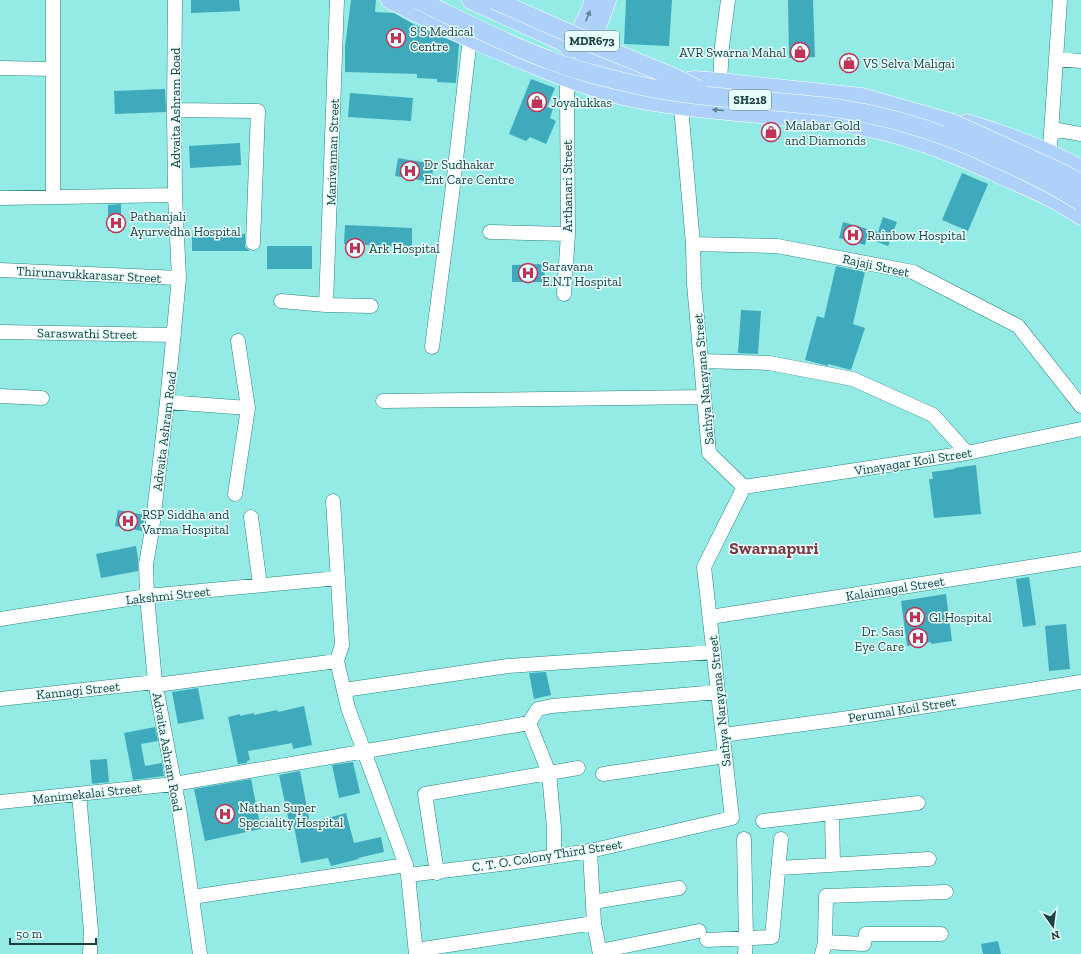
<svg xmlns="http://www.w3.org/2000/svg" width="1081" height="954" font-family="'Zilla Slab',serif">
<rect width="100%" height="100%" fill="#94eae5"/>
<!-- building -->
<path fill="#3faabc" d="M191 0H239L240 11 191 13Z
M351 0H376L375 12 394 13 415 25 459 44 456 83 437 82V79L417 78V74L345 72V47Z
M626 0H672L669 46 624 44Z
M788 0H813L815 57 789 58Z
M531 79 555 88 547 107 553 109 550 118 556 121 546 144 530 137 526 141 509 134Z
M165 89 166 112 115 114 114 91Z
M350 93 413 98 411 121 348 117Z
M240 143 241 165 190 168 189 146Z
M398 158 434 164 431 182 395 176Z
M962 173 988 184 968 231 942 220Z
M121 204V231H108V205Z
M883 217 897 222 888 246 867 238 865 245 839 238 843 222 878 232Z
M345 225 412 228V247L344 244Z
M192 234H245V247L250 251H192Z
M267 246H312V269H267Z
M544 264 545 282H512V265Z
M836 266 865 272 853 324 865 328 851 370 828 364V366L805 360 817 316 824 318Z
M741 310 761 311 758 354 738 353Z
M976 465 981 514 934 518 929 479H933L932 472 955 469 954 468Z
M118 510 145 515 142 531 115 526Z
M136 546 138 558V571L101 578 96 554Z
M1029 577 1036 625 1023 627 1016 579Z
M946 594 952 641 931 644V642L907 646 901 601Z
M1066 624 1070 669 1049 671 1045 626Z
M546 672 551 695 534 699 529 673Z
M198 688 204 719 178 724 172 692Z
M304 706 312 745 293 749 292 743 248 751 250 760 247 761V763L238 764 228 717 240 714V716L254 713V715L277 710 278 712Z
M155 727 158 741 141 744 145 766 162 763 164 776 133 780 124 733Z
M107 759 109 782 92 784 90 760Z
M353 762 360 793 339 798 332 765Z
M300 771 310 823 346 813 354 843 381 837 384 852 358 858 359 859 331 866 328 858 301 863 293 821 289 822 279 775Z
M251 779 261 829 205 841 194 789Z
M998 941 1001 954H983L981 944Z"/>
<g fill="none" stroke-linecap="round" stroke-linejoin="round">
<!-- minor casing -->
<g stroke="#2b8581" stroke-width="15">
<path id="minor" d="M53 0V197
M175 0 174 110 175 195 179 278 167 402 152 530 146 564 147 596 155 682 179 808 200 954
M1057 59 1081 61
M0 68 52 69
M720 82 722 46 728 0
M174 110 258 111 253 243
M1052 129 1081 134
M1049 163 1060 0
M0 198 175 195
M490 232 568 234
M693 244 777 246 913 272 1018 326 1081 406
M0 270 179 278
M564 294 568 234 567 87 570 79
M281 301 326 305 371 306
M326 305 337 0
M0 332 174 335
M432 347 452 194 470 38
M701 361 769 363 853 379 933 415 967 453
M0 396 42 398
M383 401 704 397
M167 402 248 408
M744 487 967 453 1081 429
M235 494 248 408 238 341
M333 501 342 645 337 661 348 708 406 865 408 875 416 954
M251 517 260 585
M710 617 1081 559
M0 619 147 596 338 578
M156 685 337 661
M344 690 508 666 714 652
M0 699 155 682
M723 735 856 717 1081 682
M603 774 725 756
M79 794 91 931 90 954
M0 802 174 784 529 723
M832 813 833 865
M763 821 918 803
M744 839 746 938 745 954
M590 851 594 923 600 954
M554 856V828L549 773 529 723 538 709 552 706 718 692
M779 868 929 859
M437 873 425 794 578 768
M408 875 509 863 590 851 732 818 704 567 744 487 709 453 694 284 693 244 681 107
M192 897 406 865
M593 902 679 888
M707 940 772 937 781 839
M825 942 826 896 946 892
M416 950 594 923
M600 951 699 931
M822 954 825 942 864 944 866 934H941"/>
</g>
<!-- major casing -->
<g stroke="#fff" stroke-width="19">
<path id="major" d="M390 0C417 13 443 26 470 38 489 47 508 54 527 62 561 76 596 90 632 98 701 112 773 113 843 123 899 131 952 152 1003 176 1030 188 1057 199 1081 216
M471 0 572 46 613 61
M570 49 587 18 594 0
M584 56 593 39 607 0
M598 64 664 83
M677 83 694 80 720 82 861 97 952 123
M967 123C1006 135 1045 149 1081 169"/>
</g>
<!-- minor -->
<use href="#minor" stroke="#fff" stroke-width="14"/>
<!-- major -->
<use href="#major" stroke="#add1f8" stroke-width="18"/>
<!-- major-bridge casing -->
<g stroke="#fff" stroke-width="19" stroke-linecap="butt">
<path id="major-bridge" d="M418 0C460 20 505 44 549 60 577 71 607 78 637 85 702 100 770 99 836 108 876 114 917 125 955 140 971 146 987 154 1003 161 1030 173 1056 186 1081 202
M494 0 598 46 669 75 698 89
M952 123 988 139 1062 173 1081 183"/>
</g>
<!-- major-bridge -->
<use href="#major-bridge" stroke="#add1f8" stroke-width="18"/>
</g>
<!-- one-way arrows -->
<defs><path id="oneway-solid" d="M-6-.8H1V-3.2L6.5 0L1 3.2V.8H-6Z"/></defs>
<g fill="#5d8192">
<use href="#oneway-solid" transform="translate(588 16) rotate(-68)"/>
<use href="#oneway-solid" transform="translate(718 110) rotate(-175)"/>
</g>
<!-- icons -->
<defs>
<g id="hospital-ring" transform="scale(1)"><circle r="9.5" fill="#e7fffd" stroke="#c13257" stroke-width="1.5"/><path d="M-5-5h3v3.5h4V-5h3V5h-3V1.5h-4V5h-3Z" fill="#c13257"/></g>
<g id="shop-ring" transform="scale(1)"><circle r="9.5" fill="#e7fffd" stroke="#c13257" stroke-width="1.5"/><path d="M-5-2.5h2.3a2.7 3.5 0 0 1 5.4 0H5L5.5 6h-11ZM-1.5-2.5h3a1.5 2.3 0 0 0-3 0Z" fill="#c13257"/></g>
</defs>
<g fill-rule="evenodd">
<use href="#hospital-ring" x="396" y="38"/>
<use href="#shop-ring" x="800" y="52"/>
<use href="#shop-ring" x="849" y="63"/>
<use href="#shop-ring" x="537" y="102"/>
<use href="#shop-ring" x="771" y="132"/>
<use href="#hospital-ring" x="410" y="171"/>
<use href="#hospital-ring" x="116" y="223"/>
<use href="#hospital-ring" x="853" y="235"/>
<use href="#hospital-ring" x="355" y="248"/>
<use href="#hospital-ring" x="528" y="273"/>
<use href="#hospital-ring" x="128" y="521"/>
<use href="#hospital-ring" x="915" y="617"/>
<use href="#hospital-ring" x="918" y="638"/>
<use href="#hospital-ring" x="225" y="814"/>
</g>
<g text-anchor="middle" stroke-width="3" stroke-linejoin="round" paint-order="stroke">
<!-- shield labels -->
<g fill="#e7fffd" stroke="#597977" stroke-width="1">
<rect x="565" y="31" width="54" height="20" rx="3"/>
<rect x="729" y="90" width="42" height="20" rx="3"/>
</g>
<g font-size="12" font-weight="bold" fill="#1c403e">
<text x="592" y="45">MDR673</text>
<text x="750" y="104">SH218</text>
</g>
<!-- poi labels -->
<g font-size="13" fill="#1c403e" stroke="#e7fffd" text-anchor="start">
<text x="410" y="36">S S Medical<tspan x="410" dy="15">Centre</tspan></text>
<text x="786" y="57" text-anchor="end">AVR Swarna Mahal</text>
<text x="863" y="68">VS Selva Maligai</text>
<text x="551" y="107">Joyalukkas</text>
<text x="785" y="130">Malabar Gold<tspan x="785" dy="15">and Diamonds</tspan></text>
<text x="424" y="169">Dr Sudhakar<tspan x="424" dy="15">Ent Care Centre</tspan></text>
<text x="130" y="221">Pathanjali<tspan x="130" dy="15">Ayurvedha Hospital</tspan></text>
<text x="867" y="240">Rainbow Hospital</text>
<text x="369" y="253">Ark Hospital</text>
<text x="542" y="271">Saravana<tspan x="542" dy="15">E.N.T Hospital</tspan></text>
<text x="142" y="519">RSP Siddha and<tspan x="142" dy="15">Varma Hospital</tspan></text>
<text x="929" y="622">Gl Hospital</text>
<text x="904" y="636" text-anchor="end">Dr. Sasi<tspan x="904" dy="15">Eye Care</tspan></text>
<text x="239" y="812">Nathan Super<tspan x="239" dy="15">Speciality Hospital</tspan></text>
</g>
<!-- street labels -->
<g font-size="13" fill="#1c403e" stroke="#e7fffd">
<text transform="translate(175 108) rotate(-90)" y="5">Advaita Ashram Road</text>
<text transform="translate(332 152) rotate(-88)" y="5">Manivannan Street</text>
<text transform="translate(567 186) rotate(-90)" y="5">Arthanari Street</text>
<text transform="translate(876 265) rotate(12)" y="5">Rajaji Street</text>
<text transform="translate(89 274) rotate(3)" y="5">Thirunavukkarasar Street</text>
<text transform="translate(87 333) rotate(1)" y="5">Saraswathi Street</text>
<text transform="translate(703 379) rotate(-95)" y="5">Sathya Narayana Street</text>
<text transform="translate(164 431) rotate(-83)" y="5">Advaita Ashram Road</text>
<text transform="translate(913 461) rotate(-9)" y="5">Vinayagar Koil Street</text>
<text transform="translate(895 588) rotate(-9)" y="5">Kalaimagal Street</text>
<text transform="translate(168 595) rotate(-6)" y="5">Lakshmi Street</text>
<text transform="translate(78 690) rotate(-6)" y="5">Kannagi Street</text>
<text transform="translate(719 701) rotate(-96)" y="5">Sathya Narayana Street</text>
<text transform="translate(902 709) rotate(-9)" y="5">Perumal Koil Street</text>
<text transform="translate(168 752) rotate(80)" y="5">Advaita Ashram Road</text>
<text transform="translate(87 793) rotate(-6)" y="5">Manimekalai Street</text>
<text transform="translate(547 855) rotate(-9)" y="5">C. T. O. Colony Third Street</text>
</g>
<!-- district labels -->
<g font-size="17" font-weight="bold" fill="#7f3745" stroke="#e7fffd">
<text x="774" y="554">Swarnapuri</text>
</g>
</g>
<!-- north arrow -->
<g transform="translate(1053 926) rotate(166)" stroke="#e7fffd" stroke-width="3" paint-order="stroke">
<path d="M0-3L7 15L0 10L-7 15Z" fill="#1c403e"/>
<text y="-6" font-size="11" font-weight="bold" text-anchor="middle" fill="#1c403e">N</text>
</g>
<!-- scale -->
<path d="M10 938v6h86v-6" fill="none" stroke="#1c403e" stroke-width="2"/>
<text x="16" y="938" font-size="12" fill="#1c403e" stroke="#e7fffd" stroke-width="3" paint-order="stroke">50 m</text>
</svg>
